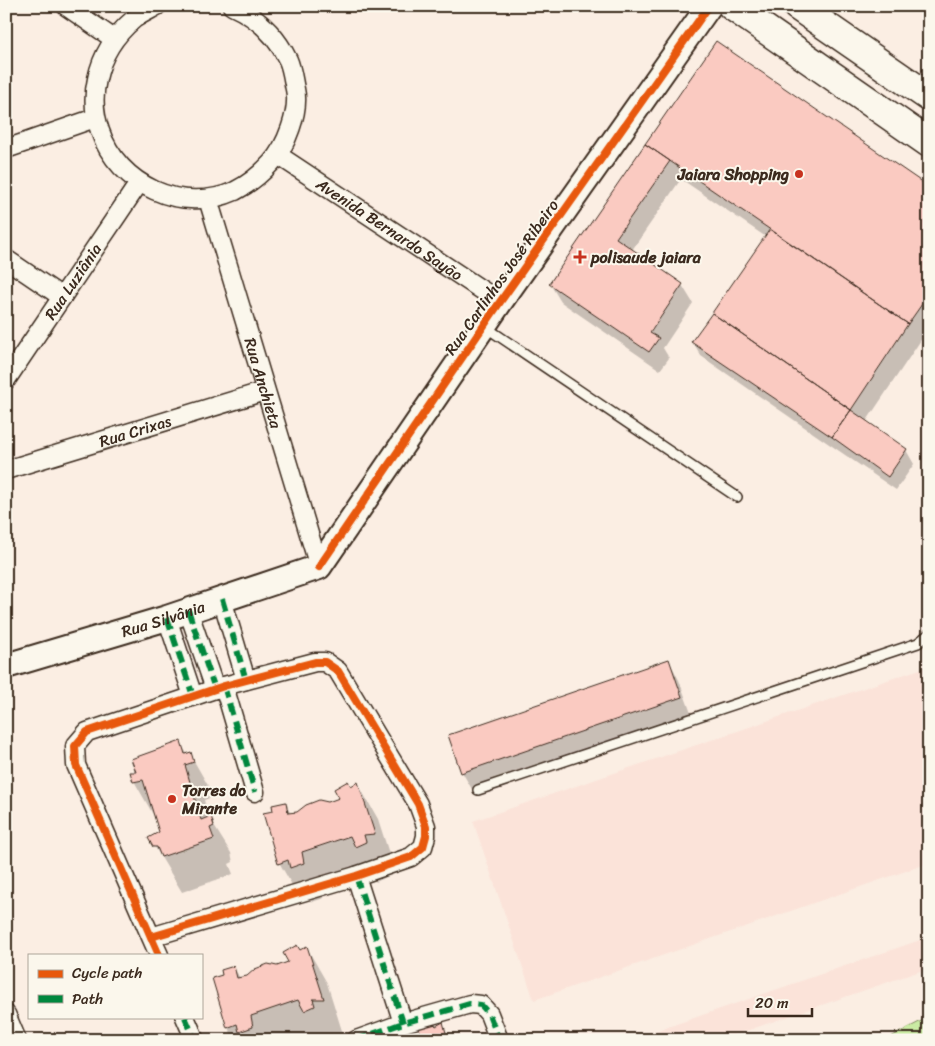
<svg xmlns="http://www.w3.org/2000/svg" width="935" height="1046" font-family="Sriracha,sans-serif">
<rect width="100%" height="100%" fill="#fbeee3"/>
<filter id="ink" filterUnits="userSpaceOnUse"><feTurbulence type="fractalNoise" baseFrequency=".02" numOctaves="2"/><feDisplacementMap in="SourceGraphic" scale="10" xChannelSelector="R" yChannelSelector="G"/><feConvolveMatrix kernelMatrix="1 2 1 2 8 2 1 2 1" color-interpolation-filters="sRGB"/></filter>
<g filter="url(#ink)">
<!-- built -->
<path fill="#fbe3d9" d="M929 666V863L534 1000 473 821Z
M929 937V968L720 1040H630Z"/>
<!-- green -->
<path fill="#caeba3" stroke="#828a60" d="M929 1017V1040H885Z"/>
<!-- shadow -->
<path fill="#0003" d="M716 42 929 189V328L866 422 906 450 914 464 896 490 701 356 693 342 766 237 681 179 632 250 682 285 693 303 663 348 669 358 660 370 561 302 550 284Z
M669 661 679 680 692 716 473 791 462 772Z
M180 743 188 755 190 754 210 789 213 797 204 800 209 818 231 853 233 862 229 864 233 874 182 892 150 839 161 833 156 816H154L134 781 138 773Z
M358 784 378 819 394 869 383 870 386 877 376 882 370 871 321 887 324 898 312 902 308 895 300 899 280 864 264 814 274 812 285 804 291 814 328 803 341 798 351 788Z
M307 948 327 983 343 1034H332L334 1040H322L319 1035 305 1040H235L228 1028 213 978 223 976 234 968 240 978 277 968 290 962 300 952Z
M442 1024 451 1040H422L435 1028Z"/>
<!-- building -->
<path fill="#facac1" stroke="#3b2a1e" d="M716 41 929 187V294L908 324 645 144Z
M645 144 670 161 616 238 683 284 650 333 659 338 649 352 549 284Z
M770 229 908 324 851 410 712 313Z
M712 313 851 410 832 437 691 342Z
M851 410 907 449 888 477 832 437Z
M669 659 682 697 461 773 448 735Z
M181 741 185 754 191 752 194 762 185 765 201 820 211 816 214 826 210 828 214 839 161 857 157 847H153L148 838 159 832 143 780 133 782 130 772H136L131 759Z
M348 781 351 786 358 782 375 834 364 835 366 842 355 847 350 836 302 852 304 863 290 868 288 860 278 864 263 813 273 811 272 805 286 802 288 813 297 812 306 805 319 800 328 802 339 798 334 789Z
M297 945 300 950 307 946 324 999H313L315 1006 304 1011 298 1000 251 1016 253 1027 239 1032 237 1024 227 1028 212 978 222 975 221 970 234 966 237 978 247 976 255 969 268 964 277 966 288 962 283 953Z
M432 1021 436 1026 443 1022 448 1040H419L424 1037 419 1029Z"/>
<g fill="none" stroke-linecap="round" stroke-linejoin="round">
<!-- lane casing -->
<g stroke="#3b2a1e" stroke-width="12">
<path id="lane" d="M484 326 737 497
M478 790 918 643 929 634"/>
</g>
<!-- street casing -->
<g stroke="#3b2a1e" stroke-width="21">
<g id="street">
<path d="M66 6 114 39"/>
<path d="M157 6C150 10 141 14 134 19 115 35 102 55 97 79 93 96 94 114 100 131 118 185 182 215 235 191 249 184 261 174 271 163 286 147 300 111 295 89 293 80 292 69 288 60 276 35 257 17 232 6"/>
<path d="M6 149 95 118"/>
<path id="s1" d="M278 155 500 302"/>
<path id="s2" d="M208 199 319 567"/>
<path d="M6 259 62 297"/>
<path id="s3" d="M6 380 139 183"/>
<path id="s4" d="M6 470 265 391"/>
<path d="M222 599 246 680"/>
<path d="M188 610 215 689"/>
<path d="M167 618 193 696"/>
<path d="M224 686 255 792"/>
<path d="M356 876 403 1023"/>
<path d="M151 937 356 876 411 857 423 847 426 836V826L418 804 338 671 325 662H315L224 686 87 732 75 746 76 765 151 937 159 955"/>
<path d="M6 1014 17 1040"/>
<path d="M185 1017 195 1040"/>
<path d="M356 1040 403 1023 470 1004 481 1005 489 1014 499 1040"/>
</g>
</g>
<!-- secondary casing -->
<g stroke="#3b2a1e" stroke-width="28">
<g id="secondary">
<path id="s5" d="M6 666 167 618 319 567 500 302 709 6"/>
</g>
</g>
<!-- primary casing -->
<g stroke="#3b2a1e" stroke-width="31">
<path id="primary" d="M732 6 929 143
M797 6 929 97"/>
</g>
<!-- lane -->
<use href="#lane" stroke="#fbf7ec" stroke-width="9"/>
<!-- street -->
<use href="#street" stroke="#fbf7ec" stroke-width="18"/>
<!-- secondary -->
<use href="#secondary" stroke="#fbf7ec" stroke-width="24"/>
<!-- primary -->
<use href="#primary" stroke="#fbf7ec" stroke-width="28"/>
<!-- quiet -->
<path stroke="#00873e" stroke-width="6" stroke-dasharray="12 6" stroke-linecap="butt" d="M222 599 246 680
M188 610 215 689
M167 618 193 696
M224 686 255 792
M356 876 403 1023
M185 1017 195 1040
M356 1040 403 1023 470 1004 481 1005 489 1014 499 1040"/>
<!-- cycleway casing -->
<g stroke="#fbf7ec" stroke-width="11">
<path id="cycleway" d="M319 567 500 302 709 6
M151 937 356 876 411 857 423 847 426 836V826L418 804 338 671 325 662H315L224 686 87 732 75 746 76 765 151 937 159 955"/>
</g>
<!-- cycleway -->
<use href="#cycleway" stroke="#e8590c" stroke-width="8"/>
</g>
</g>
<!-- markers -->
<g fill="#c8321e" stroke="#fbf7ec" stroke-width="2">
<circle cx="799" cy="174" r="5"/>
<path d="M577.5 249.5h5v5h5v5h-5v5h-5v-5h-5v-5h5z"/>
<circle cx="172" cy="799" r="5"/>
</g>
<g text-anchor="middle" stroke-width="4" stroke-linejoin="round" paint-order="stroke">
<!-- poi labels -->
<g font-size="16" font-weight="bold" fill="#3b2a1e" stroke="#fbf7ec" text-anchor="start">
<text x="789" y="180" text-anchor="end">Jaiara Shopping</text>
<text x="591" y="263">polisaude jaiara</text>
<text x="182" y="796">Torres do<tspan x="182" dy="18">Mirante</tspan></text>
</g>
<!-- street labels -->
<g font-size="16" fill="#3b2a1e" stroke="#fbf7ec">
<text dy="6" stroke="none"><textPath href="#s1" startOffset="134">Avenida Bernardo Sayão</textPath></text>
<text transform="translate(501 277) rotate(-55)" y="6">Rua Carlinhos José Ribeiro</text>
<text dy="6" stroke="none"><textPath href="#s3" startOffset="119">Rua Luziânia</textPath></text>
<text dy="6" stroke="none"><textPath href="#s2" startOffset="192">Rua Anchieta</textPath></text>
<text dy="6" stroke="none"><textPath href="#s4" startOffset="135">Rua Crixas</textPath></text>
<text dy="6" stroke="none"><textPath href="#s5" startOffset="164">Rua Silvânia</textPath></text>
</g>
</g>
<!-- margin -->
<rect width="935" height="1046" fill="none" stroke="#fbf7ec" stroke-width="25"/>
<rect x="12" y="12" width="910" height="1021" fill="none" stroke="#3b2a1e" stroke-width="2" filter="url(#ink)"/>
<!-- legend -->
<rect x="28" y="954" width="175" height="65" fill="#fbf7ec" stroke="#aea59a"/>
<rect x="38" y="970" width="25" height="8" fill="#e8590c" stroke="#aea59a"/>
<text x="72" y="978" font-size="15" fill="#3b2a1e">Cycle path</text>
<rect x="38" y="995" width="25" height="8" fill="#00873e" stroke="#aea59a"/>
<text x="72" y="1004" font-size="15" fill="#3b2a1e">Path</text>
<!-- scale -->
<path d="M748 1008v8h64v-8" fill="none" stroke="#3b2a1e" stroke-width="2.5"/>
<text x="755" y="1008" font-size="15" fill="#3b2a1e" stroke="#fbf7ec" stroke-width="4" paint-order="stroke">20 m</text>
</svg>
